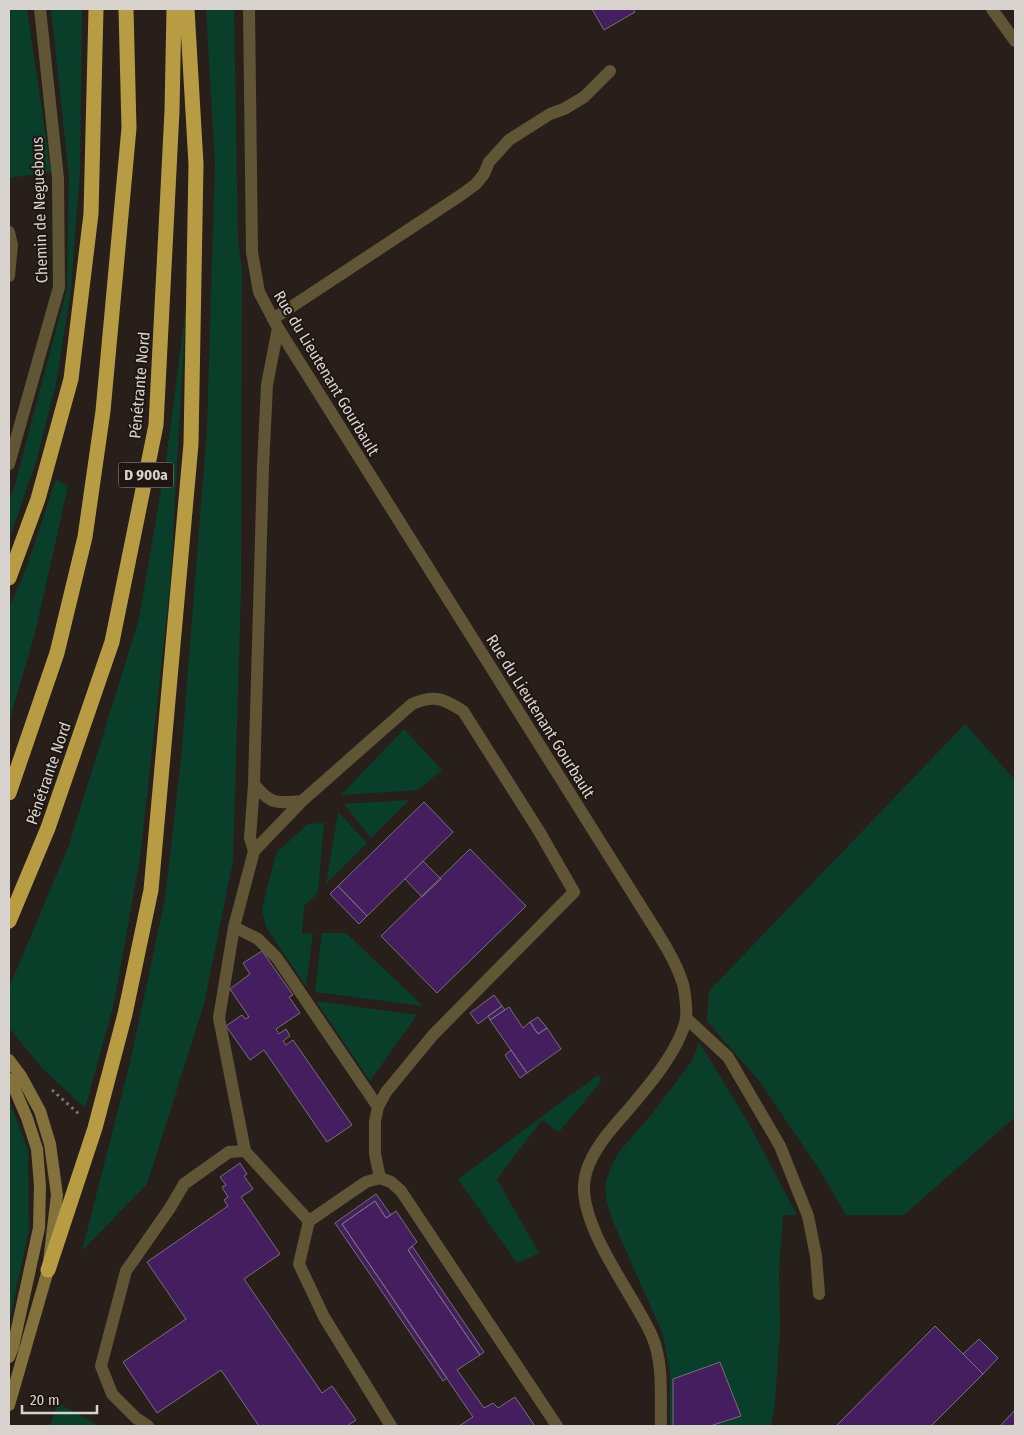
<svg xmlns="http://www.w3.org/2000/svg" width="1024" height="1435" font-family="'Fira Sans Condensed',sans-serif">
<rect width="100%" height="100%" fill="#281f1b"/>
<!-- green -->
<path fill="#093f2a" d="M9 9H27L51 172 9 178Z
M51 9H82L80 169 71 289 56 384 37 459 9 540V499L14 488 32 420 67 289 69 177Z
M206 9H234L238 242 242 269 241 588 233 861 204 1004 147 1184 82 1251 130 1063 165 899 181 759 207 429 215 163Z
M186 307 170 587 140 858 114 1003 85 1108 43 1069 9 1028V988L69 845 139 619 166 461Z
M56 479 68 486 36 629 9 722V608L27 566Z
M965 724 1015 780V1117L904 1215H846L819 1169 760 1082 707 1021 709 991Z
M404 729 442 770 418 790 341 795Z
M409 800 371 838 344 804Z
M338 812 367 843 326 884Z
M324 823 318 893 304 906 302 934 313 933 306 986 266 927 262 910 267 887 277 852 308 824Z
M322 933H346L423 1006 315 992Z
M316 1001 417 1015 370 1081Z
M699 1042 749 1124 797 1215H783L779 1269 780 1330 775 1402 771 1426H670V1373L663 1334 615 1226 607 1203 605 1186 610 1169 619 1152 652 1114 692 1061Z
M598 1075 602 1080 559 1132 542 1120 497 1179 539 1253 517 1263 458 1179Z
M9 1100 28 1150 29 1229 9 1323Z
M58 1403 99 1426H50Z"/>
<!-- building -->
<path fill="#441e5e" stroke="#75707a" d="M592 9H633L635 12 604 30Z
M424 802 453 832 367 916 338 886Z
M470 849 526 906 437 993 381 936Z
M423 861 441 879 422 897 405 879Z
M338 886 367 916 359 924 330 894Z
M262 951 293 995 289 997 300 1013 276 1029 279 1034 286 1029 290 1036 283 1041 286 1045 293 1040 352 1125 327 1142 264 1050 250 1060 226 1026 242 1015 245 1019 249 1017 230 989 250 974 243 963Z
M494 995 502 1006 478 1024 470 1013Z
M502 1006 505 1010 490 1020 488 1016Z
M509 1007 523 1028 530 1022 538 1034 547 1028 561 1049 527 1073 490 1020Z
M538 1017 547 1028 538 1034 530 1022Z
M511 1050 527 1073 520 1078 505 1055Z
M240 1163 247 1174 244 1176 253 1189 241 1197 280 1254 244 1279 322 1393 332 1386 356 1420 347 1426H259L221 1370 157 1413 123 1362 186 1319 147 1262 228 1206 224 1200 228 1197 222 1187 226 1185 220 1177Z
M376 1194 391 1215 386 1218 375 1201 342 1224 447 1378 443 1381 335 1223Z
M375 1201 386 1218 396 1211 417 1242 408 1250 480 1355 457 1370 484 1408 493 1403 498 1408 515 1397 535 1426H459L473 1417 342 1224Z
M412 1246 484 1352 480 1355 408 1250Z
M935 1326 983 1374 931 1426H836Z
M979 1339 998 1358 983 1374 963 1354Z
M720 1362 741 1416 710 1426H673V1379Z
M1015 1410V1426H1000Z"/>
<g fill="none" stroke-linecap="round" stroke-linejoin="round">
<!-- path -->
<path stroke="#7f7774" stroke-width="3" stroke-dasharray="2.5 4" stroke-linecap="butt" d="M52 1090 79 1114"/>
<!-- lane -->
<path stroke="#605535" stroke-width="12" d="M9 232 12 245 9 276
M273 319 461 195 476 184 484 174 489 162 509 140 550 114 564 109 584 97 610 71
M254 784C271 805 276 803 302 801
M254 851 250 838 254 784 263 467 267 385 278 328
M234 927 254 851 302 801 412 704C435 694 444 699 463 711L539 831 574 892 433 1035 386 1092 378 1107 375 1121V1154L380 1178 391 1182 401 1191 557 1426
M686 1018 728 1057 780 1146 808 1216 816 1256 819 1294
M245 1151 219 1018 234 927 258 939 277 958 378 1107
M309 1221 366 1182 380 1178
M148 1426 136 1418 112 1394 101 1366 126 1271 170 1208 184 1184 229 1152 245 1151 309 1221 299 1264 324 1317 391 1426"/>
<!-- street -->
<path stroke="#605535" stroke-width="12" d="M249 9 252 252 259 292 278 328 650 921C662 940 675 960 682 981 685 988 687 1012 686 1019 678 1055 639 1097 615 1125 601 1141 585 1164 584 1185 582 1231 633 1294 652 1336 664 1364 660 1397 661 1426
M992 9 1015 41
M9 464 59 287 58 178 40 9"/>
<!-- secondary -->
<path stroke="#83723c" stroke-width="12" d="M9 1060 21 1076 40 1111 50 1144 57 1195 48 1270 9 1405
M9 1079 12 1083 27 1118 37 1149 40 1186 39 1228 13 1347 9 1357"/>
<!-- highway -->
<path stroke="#b89c44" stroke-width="15" d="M9 578 38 499 71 379 91 214 96 9
M9 793 57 653 85 537 103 411 129 128 126 9
M9 921 48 828 112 642 156 425 172 111 174 9
M48 1270 95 1128 125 1014 151 890 191 444 196 164 187 9"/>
</g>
<g text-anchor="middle" stroke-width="4" stroke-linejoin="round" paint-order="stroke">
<!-- shield labels -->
<rect fill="#1f1612" stroke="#a19a97" stroke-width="1" x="118.5" y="462.5" width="55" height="25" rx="4"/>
<g font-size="15" font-weight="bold" fill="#d9d3d0">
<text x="146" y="480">D 900a</text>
</g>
<!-- street labels -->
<g font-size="16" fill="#d9d3d0" stroke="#1f1612">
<text transform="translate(39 210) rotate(-92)" y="6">Chemin de Neguebous</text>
<text transform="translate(327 373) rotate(59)" y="6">Rue du Lieutenant Gourbault</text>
<text transform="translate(139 385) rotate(-85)" y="6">Pénétrante Nord</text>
<text transform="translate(541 716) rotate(58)" y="6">Rue du Lieutenant Gourbault</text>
<text transform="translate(48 773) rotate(-71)" y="6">Pénétrante Nord</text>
</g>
</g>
<!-- border -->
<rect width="1024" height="1435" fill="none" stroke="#d9d3d0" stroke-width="20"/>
<!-- scale -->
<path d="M22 1405v8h75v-8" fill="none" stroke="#d9d3d0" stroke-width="2.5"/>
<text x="30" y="1405" font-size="15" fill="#d9d3d0" stroke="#1f1612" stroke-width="4" paint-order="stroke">20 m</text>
</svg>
